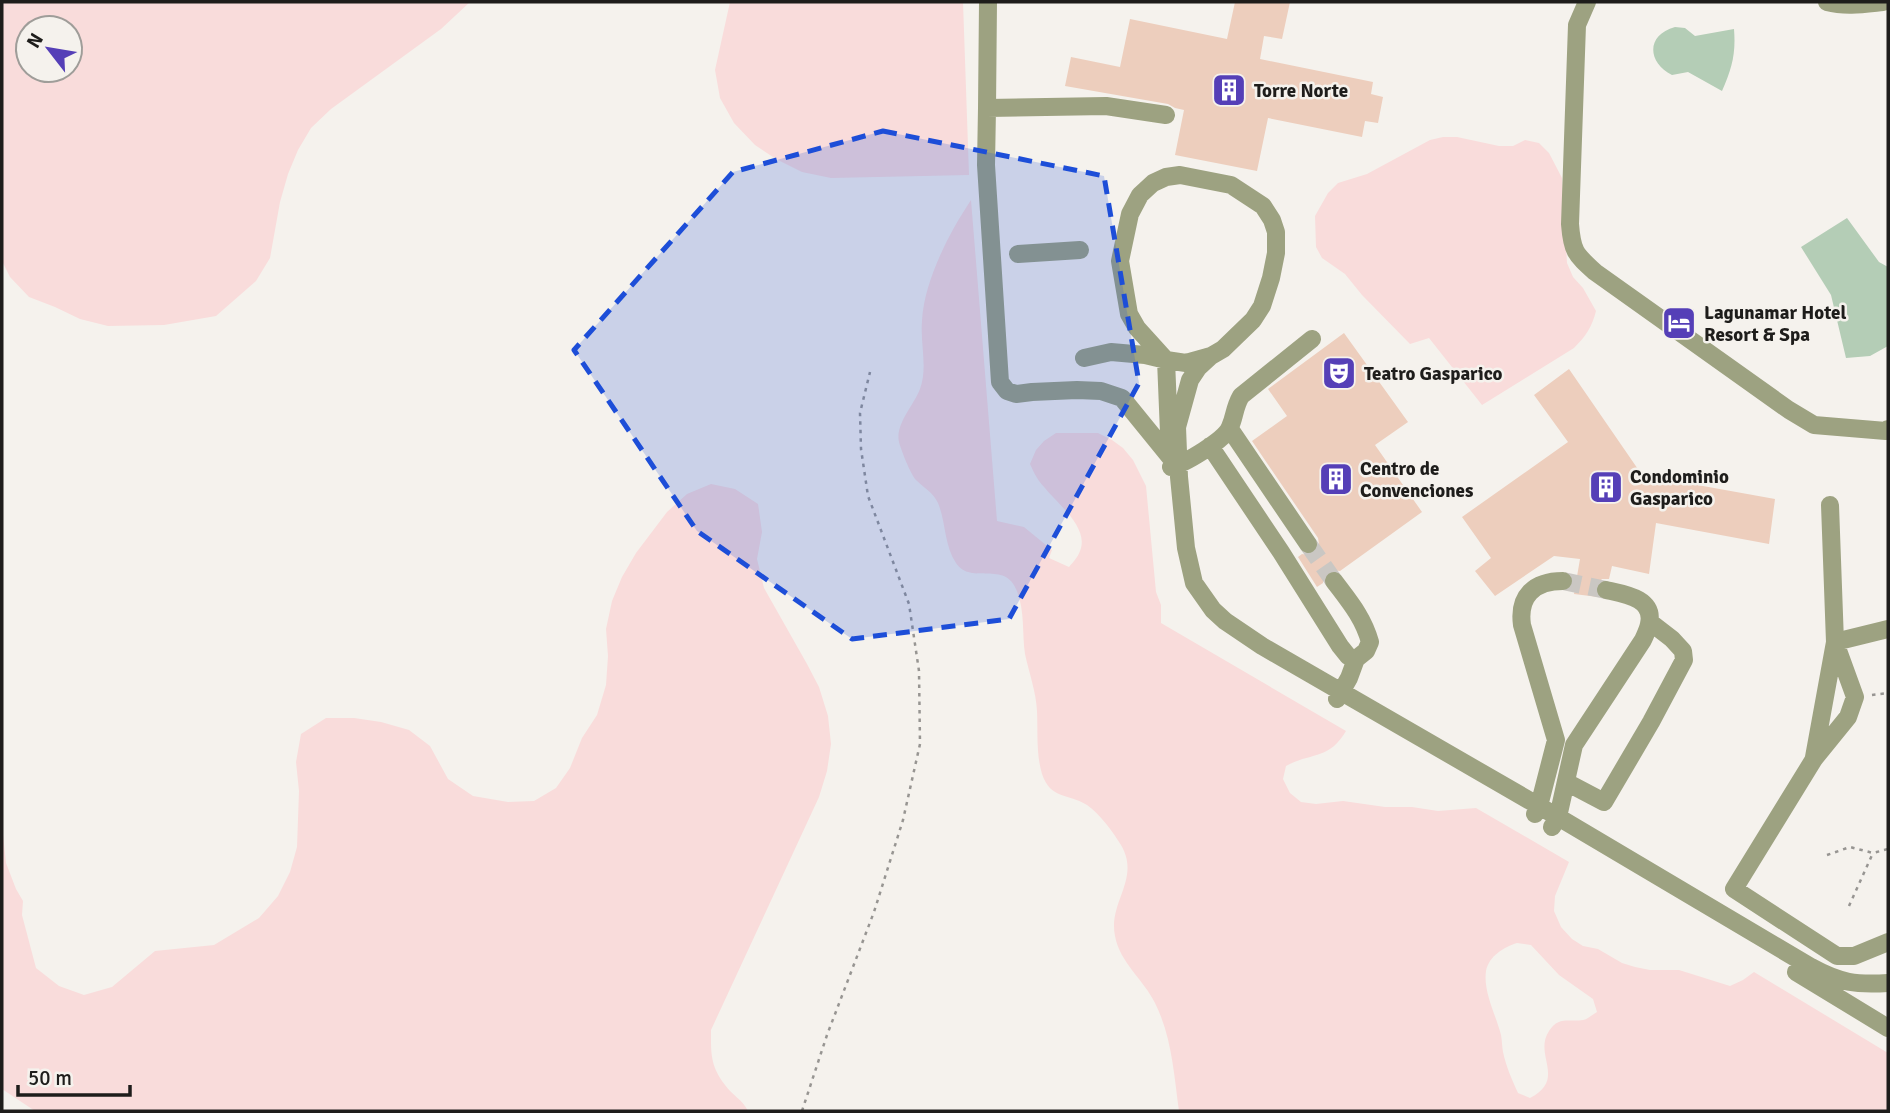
<svg xmlns="http://www.w3.org/2000/svg" width="1890" height="1113" font-family="Signika,sans-serif">
<rect width="100%" height="100%" fill="#f5f2ed"/>
<!-- green -->
<path fill="#f9dcdb" fill-rule="evenodd" d="M2 2H470L441 29 331 109 311 128 298 150 288 174 280 202 270 258 256 281 216 316 164 325 108 326 80 319 55 307 29 297 10 277 2 261ZM70 28V70H28V28Z
M730 2H963L969 175 831 178 802 172 776 159 755 145 734 123 720 98 715 70Z
M1443 137H1457L1499 146H1513L1525 140 1539 143 1549 153 1562 178 1567 263 1573 277 1583 288 1596 311C1592 327 1586 336 1574 348L1482 405 1429 338 1410 344 1362 295 1345 274 1322 258 1316 247 1315 216 1328 193 1338 183 1367 174 1430 140Z
M971 200 997 521 1024 527 1052 550 1049 558 1069 567C1074 561 1079 556 1081 548 1087 526 1057 503 1045 488 1038 481 1034 473 1030 464L1036 450 1044 441 1056 433H1098L1112 440 1123 448 1133 460 1146 486 1156 592 1161 605V623L1346 731C1329 760 1312 752 1286 766L1283 779 1290 793 1301 802 1316 804 1343 801 1385 807H1412L1438 811 1476 808 1569 862 1555 896 1554 911 1561 927 1572 939 1583 946 1598 949 1622 963 1635 967 1650 970H1679L1730 986 1743 980 1754 972 1888 1053V1111H1179C1174 1075 1172 1037 1155 1003 1144 980 1120 963 1115 936 1108 902 1141 879 1121 845 1113 832 1100 814 1087 805 1068 793 1051 800 1042 774 1036 754 1038 731 1037 711 1036 691 1029 673 1025 654 1022 633 1025 612 1017 591 1005 559 971 586 956 563 944 545 946 522 938 503 933 492 924 488 916 480 911 475 901 450 899 442 895 424 914 405 920 389 928 368 920 343 922 321 924 281 949 233 971 200ZM1517 943 1531 945 1559 975 1593 999 1597 1012C1592 1015 1588 1019 1583 1020 1569 1022 1558 1016 1549 1031 1533 1055 1567 1079 1530 1098L1518 1093C1512 1080 1506 1066 1503 1052 1502 1046 1502 1041 1501 1035 1496 1015 1483 992 1486 971 1489 956 1504 947 1517 943Z
M711 484 735 489 758 504 762 532 757 559 764 588 807 664 819 687 828 716 831 744 827 771 819 797 711 1030C711 1053 710 1065 725 1085 732 1095 743 1100 748 1111H35L2 1089V825L6 863 16 889 23 901 22 915 36 968 59 986 84 995 112 987 155 951 214 945 259 918 278 896 290 872 297 847 299 791 296 762 301 734 326 718H354L381 722 409 730 430 746 448 779 473 796 508 802 534 801 556 788 570 768 582 738 597 715 606 685 608 656 606 629 612 601 622 577 636 553 667 512 687 494Z"/>
<!-- water -->
<path fill="#b4cdb6" d="M1675 27 1685 28 1695 36 1734 29C1736 54 1732 68 1722 91L1688 72 1672 75C1647 62 1646 35 1675 27Z
M1847 218 1879 262 1888 267V346L1870 356 1846 358 1831 295 1801 247Z"/>
<!-- building -->
<path fill="#edcebd" d="M1235 2H1290L1282 39 1264 36 1260 59 1373 82 1371 94 1383 97 1378 123 1365 121 1362 137 1268 118 1257 171 1175 155 1184 110 1175 108 1168 104 1065 86 1071 57 1120 67 1130 19 1227 39Z
M1344 333 1408 422 1375 445 1422 512 1340 571 1333 570 1328 572 1323 577V583L1317 587 1298 557 1302 554 1308 555 1315 553 1319 544 1318 538 1252 441 1287 416 1268 389Z
M1569 369 1642 475 1775 499 1769 544 1656 523 1649 574 1612 566 1609 579H1602L1595 587V593L1598 597 1574 594 1580 559 1554 556 1495 596 1475 571 1491 558 1462 517 1568 442 1534 395Z"/>
<g fill="none" stroke-linecap="round" stroke-linejoin="round">
<!-- minor-tunnel -->
<path stroke="#cac7c3" stroke-width="18" stroke-dasharray="18 9" stroke-linecap="butt" d="M1308 544 1334 581
M1563 581 1606 590"/>
<!-- path -->
<path stroke="#979592" stroke-width="2.5" stroke-dasharray="3.5 5" stroke-linecap="butt" d="M1872 695 1888 693
M1827 855 1850 847 1873 853 1888 849
M1849 906 1873 853
M802 1111 827 1035 874 912 903 820 920 744 919 671 909 604 868 496 861 449 860 413 870 372"/>
<!-- minor -->
<path stroke="#9da281" stroke-width="18" d="M1587 2 1577 25 1570 224C1572 251 1575 254 1595 272L1789 410 1814 425 1886 431 1888 429
M1827 2C1846 7 1864 4 1883 2
M987 108 988 2
M1166 115 1106 106 987 108 986 165 1000 382 1007 391 1016 394 1032 392 1077 390 1101 391 1122 398 1170 457
M1018 254 1080 250
M1211 356 1186 363 1166 360 1137 328 1129 314 1120 261 1130 214 1140 195 1153 183 1166 177 1180 175 1231 185 1263 206 1272 220 1276 232V253L1271 278 1262 306 1253 320 1223 349 1211 356 1198 368 1190 380 1177 427 1179 477 1186 548 1194 583 1213 610 1225 621 1262 646 1558 817 1811 967C1840 983 1856 985 1888 983
M1084 358 1111 352 1145 355 1166 360 1169 433
M1230 429 1308 544
M1210 446 1281 552 1340 646 1348 656 1356 659
M1171 467C1184 464 1225 440 1230 427 1235 416 1234 408 1241 396L1312 339
M1830 505 1835 642 1855 697 1848 717 1814 759 1734 889 1837 956H1854L1888 942
M1334 581C1349 601 1363 617 1370 642L1366 651 1356 659 1349 678 1337 699
M1814 757 1835 642 1888 629
M1566 782 1604 802 1651 722 1684 660 1683 651 1672 639 1650 622
M1535 814 1539 806 1556 740 1522 625C1518 596 1534 581 1563 581
M1552 827 1558 817 1574 745 1643 640C1645 635 1648 630 1649 624 1655 598 1624 594 1606 590
M1796 972 1888 1028"/>
</g>
<!-- marked area -->
<path fill="#1d4ed8" fill-opacity="0.2" stroke="#1d4ed8" stroke-width="5" stroke-dasharray="14 9" stroke-linejoin="round" d="M883 131 1104 176 1139 383 1009 619 852 639 697 531 574 350 733 172Z"/>
<!-- icons -->
<defs>
<g id="building-square" transform="scale(1.75)"><rect x="-9" y="-9" width="18" height="18" rx="4" fill="#553fb7" stroke="#f5f2ed"/><path d="M-4-6H4V6H1V3H-1V6H-4ZM-2.5-4.3h1.7v1.8h-1.7ZM.8-4.3h1.7v1.8H.8ZM-2.5-1h1.7V.8h-1.7ZM.8-1h1.7V.8H.8Z" fill="#fff"/></g>
<g id="hotel-square" transform="scale(1.75)"><rect x="-9" y="-9" width="18" height="18" rx="4" fill="#553fb7" stroke="#f5f2ed"/><path d="M-6-4.5h1.5V1H6V5H4.5V3h-9V5H-6ZM-4 0a1.8 1.8 0 1 1 3.6 0ZM.5 0V-2.5h3Q6-2.5 6 0Z" fill="#fff"/></g>
<g id="theatre-square" transform="scale(1.75)"><rect x="-9" y="-9" width="18" height="18" rx="4" fill="#553fb7" stroke="#f5f2ed"/><path d="M-5-5.5Q0-4 5-5.5V0Q5 5 0 6Q-5 5-5 0ZM-3.3-2.5H-1v1.5H-3.3ZM1-2.5H3.3v1.5H1ZM-2.8 1Q0 5.5 2.8 1Z" fill="#fff"/></g>
</defs>
<g fill-rule="evenodd">
<use href="#building-square" x="1229" y="90"/>
<use href="#hotel-square" x="1679" y="323"/>
<use href="#theatre-square" x="1339" y="373"/>
<use href="#building-square" x="1336" y="479"/>
<use href="#building-square" x="1606" y="487"/>
</g>
<g text-anchor="middle" stroke-width="5" stroke-linejoin="round" paint-order="stroke">
<!-- poi labels -->
<g font-size="19" font-weight="bold" fill="#1e1d1b" stroke="#f5f2ed" text-anchor="start">
<text x="1254" y="97">Torre Norte</text>
<text x="1704" y="319">Lagunamar Hotel<tspan x="1704" dy="22">Resort &amp; Spa</tspan></text>
<text x="1364" y="380">Teatro Gasparico</text>
<text x="1360" y="475">Centro de<tspan x="1360" dy="22">Convenciones</tspan></text>
<text x="1630" y="483">Condominio<tspan x="1630" dy="22">Gasparico</tspan></text>
</g>
</g>
<!-- border -->
<rect width="1890" height="1113" fill="none" stroke="#1e1d1b" stroke-width="7"/>
<!-- north arrow -->
<g transform="translate(49 49) rotate(301)"><circle r="33" fill="#f5f2ed" stroke="#9f9d99" stroke-width="2"/>
<path d="M0-5L12 26L0 18L-12 26Z" fill="#553fb7"/>
<text y="-10" font-size="19" font-weight="bold" text-anchor="middle" fill="#1e1d1b">N</text>
</g>
<!-- scale -->
<path d="M18 1085v10h112v-10" fill="none" stroke="#1e1d1b" stroke-width="3.5"/>
<text x="28" y="1085" font-size="21" fill="#1e1d1b" stroke="#f5f2ed" stroke-width="5" paint-order="stroke">50 m</text>
</svg>
